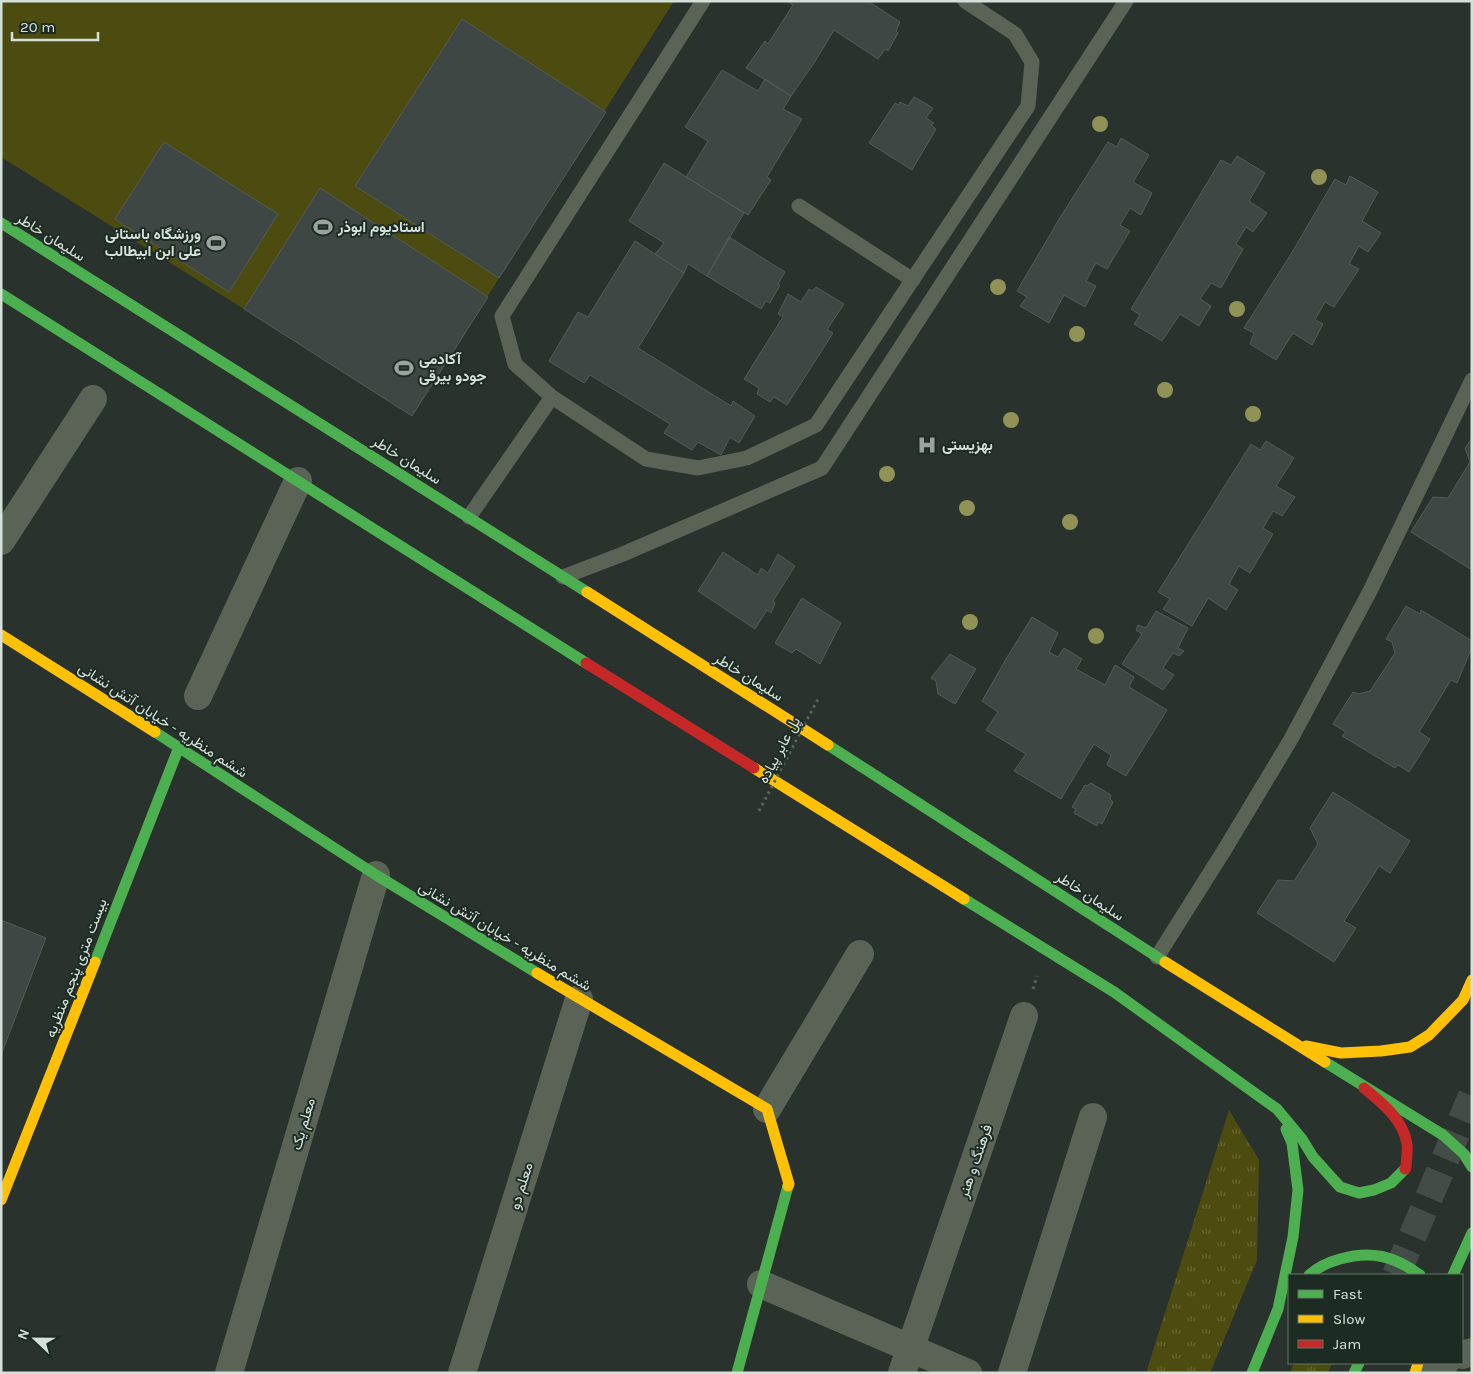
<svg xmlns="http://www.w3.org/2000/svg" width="1473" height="1374" font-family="Karla,Vazirmatn,sans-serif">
<defs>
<pattern id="grass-tufts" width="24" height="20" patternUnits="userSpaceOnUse" patternTransform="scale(1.25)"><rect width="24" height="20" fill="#4d4c10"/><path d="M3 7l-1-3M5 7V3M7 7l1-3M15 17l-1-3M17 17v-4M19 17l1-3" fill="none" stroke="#666632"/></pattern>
</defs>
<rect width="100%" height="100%" fill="#2a322e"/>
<!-- grass -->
<path fill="url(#grass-tufts)" d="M1229 1110 1259 1160 1257 1260 1210 1373H1146Z
M1294 1363H1332L1328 1373H1290Z"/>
<!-- green -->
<path fill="#4d4c10" d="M1 1H674L412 416 244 309 1 157Z"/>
<!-- building -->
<path fill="#3f4744" stroke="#535b59" d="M787 1H868L900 22 896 31 898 33 888 51 885 49 878 59 834 30 814 63 791 96 746 68 765 41 768 44 793 5Z
M462 19 606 112 499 278 355 186Z
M722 70 758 91 765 79 791 96 783 109 802 119 767 177 771 180 748 215 686 177 708 141 685 127Z
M914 97 933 108 926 118 934 123 931 125 936 129 912 170 869 143 895 103 899 105 900 102 908 106Z
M1121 138 1149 155 1133 182 1152 193 1141 215 1130 208 1120 225 1130 231 1107 269 1096 263 1086 281 1096 286 1085 307 1064 295 1049 323 1020 306 1027 297 1017 291 1061 216 1108 142 1117 147Z
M164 142 278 214 229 292 115 219Z
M1237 156 1265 173 1249 201 1267 213 1253 232 1246 227 1236 244 1243 249 1221 288 1211 283 1200 299 1211 306 1199 326 1180 314 1162 341 1134 324 1140 315 1131 309 1221 160 1231 165Z
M664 163 744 213 707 276 688 264 684 273 655 254 664 243 629 221Z
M1350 176 1378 192 1362 221 1381 233 1368 252 1359 246 1349 264 1359 269 1334 307 1325 302 1315 320 1323 324 1312 345 1293 333 1276 360 1250 344 1254 333 1244 328 1291 254 1335 179 1346 185Z
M320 188 488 297 412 416 244 309Z
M729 237 785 272 778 284 780 285 770 303 766 301 761 309 707 276Z
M635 241 684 273 638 348 731 406 733 401 755 416 739 443 730 437 721 455 698 442 692 450 664 433 670 424 590 375 584 383 549 361 578 312 588 317Z
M816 287 844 304 827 330 833 333 787 405 774 397 770 402 757 394 759 388 744 379 783 317 778 314 788 294 801 302 809 289 812 291Z
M1472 438V570L1411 532 1433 497 1448 498 1470 462 1465 448Z
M1266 441 1294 458 1276 486 1295 497 1282 516 1273 511 1263 528 1273 534 1250 573 1239 566 1229 584 1238 590 1226 610 1208 598 1192 626 1163 609 1170 599 1158 592 1251 444 1260 450Z
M723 552 758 575 761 568 768 573 778 554 795 566 773 601 775 603 771 613 767 610 755 629 698 591Z
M802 598 841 623 820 664 796 649 792 653 775 643Z
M1406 606 1420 614 1421 610 1472 641V647L1457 683 1451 680 1419 732 1430 739 1409 772 1398 765 1395 768 1342 736 1346 732 1333 724 1353 692 1359 694 1370 691 1395 653 1392 642 1386 639Z
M1156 611 1188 628 1178 648 1184 651 1179 656 1173 653 1163 668 1174 675 1163 690 1122 664 1142 634 1136 630 1138 625 1146 628Z
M1032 617 1058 633 1049 652 1058 657 1064 648 1082 659 1076 669 1105 685 1115 665 1134 677 1129 687 1167 710 1126 776 1107 765 1111 755 1094 744 1061 799 1014 771 1026 754 986 730 998 712 982 701 1006 659Z
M950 654 976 669 955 704 938 694 936 681 931 678Z
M1091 783 1111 795 1110 799 1113 802 1102 824 1098 822 1097 826 1074 813 1076 809 1072 807 1085 785 1087 786Z
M1333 792 1410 841 1390 873 1379 866 1344 921 1356 928 1334 962 1257 913 1278 880 1294 881 1318 844 1310 828Z
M1 920 46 938 1 1055Z"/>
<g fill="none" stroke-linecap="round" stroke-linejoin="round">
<!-- primary-tunnel -->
<path stroke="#444c48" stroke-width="28" stroke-dasharray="28 14" stroke-linecap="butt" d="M1396 1275 1472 1096"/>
<!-- path -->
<path stroke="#5b6359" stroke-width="3" stroke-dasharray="2.5 4" stroke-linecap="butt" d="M1033 989 1037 976"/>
<!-- lane -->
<path stroke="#5a6356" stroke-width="15" d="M703 1 502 316 515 364 552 397 646 459 698 468 747 458 816 425 1028 106 1032 62 1015 34 965 1
M799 206 913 280
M469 517 552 397
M563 577 623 554 822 468 1126 1
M1157 957 1225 849 1291 739 1370 591 1472 380"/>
<!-- street -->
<path stroke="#5a6356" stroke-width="28" d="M1 541 93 399
M198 696 298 481
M767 1109 860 954
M761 1284 968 1373
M1462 1355 1472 1352
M229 1373 376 875
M462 1373 579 999
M902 1373 1024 1016
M1012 1373 1093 1117
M1431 1373 1445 1363"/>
<!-- fast -->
<path stroke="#4caf50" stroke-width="11" d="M1 223 587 592
M1 294 586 663
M155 732 376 875 537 973
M828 745 1165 962
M964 899 1114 992 1277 1109 1302 1139 1313 1157 1340 1187 1359 1193 1374 1190 1391 1183 1405 1169
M95 962 179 747
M1325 1062 1443 1135 1464 1154 1472 1167
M1309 1275C1318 1267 1329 1262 1340 1259 1371 1250 1394 1256 1420 1275
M1453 1275 1472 1233
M737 1373 788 1186
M1252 1373 1278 1309 1293 1237 1298 1190 1292 1143 1286 1129
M1354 1373 1359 1363"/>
<!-- slow -->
<path stroke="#ffc107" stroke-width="11" d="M587 592 828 745
M1 635 155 732
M754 768 964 899
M1165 962 1325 1062
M537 973 767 1109 789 1184 788 1186
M1306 1046 1341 1053 1381 1051 1410 1047 1429 1035 1463 1000 1472 980
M1 1200 95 962
M1415 1373 1418 1363"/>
<!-- jam -->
<path stroke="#c62828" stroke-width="11" d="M586 663 754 768
M1364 1088C1382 1103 1403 1119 1407 1144 1408 1152 1406 1160 1406 1168L1405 1169"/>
<!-- path-bridge -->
<path stroke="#5b6359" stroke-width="3" stroke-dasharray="2.5 4" stroke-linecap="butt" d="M759 811 818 699"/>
</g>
<!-- trees -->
<g fill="#919356">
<circle cx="1100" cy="124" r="8"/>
<circle cx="1319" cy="177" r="8"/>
<circle cx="998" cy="287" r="8"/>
<circle cx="1237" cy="309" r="8"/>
<circle cx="1077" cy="334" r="8"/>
<circle cx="1165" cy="390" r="8"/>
<circle cx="1253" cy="414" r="8"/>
<circle cx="1011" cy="420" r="8"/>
<circle cx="887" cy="474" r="8"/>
<circle cx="967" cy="508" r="8"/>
<circle cx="1070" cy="522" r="8"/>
<circle cx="970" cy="622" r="8"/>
<circle cx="1096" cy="636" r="8"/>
</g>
<!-- icons -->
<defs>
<g id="stadium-bare" transform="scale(1.5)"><path d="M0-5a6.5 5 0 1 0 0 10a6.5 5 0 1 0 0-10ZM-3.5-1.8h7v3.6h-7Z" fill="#9aa39e" stroke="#1c2c23" stroke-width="2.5" paint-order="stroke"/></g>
<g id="hospital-bare" transform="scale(1.5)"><path d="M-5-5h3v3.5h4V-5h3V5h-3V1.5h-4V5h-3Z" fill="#9aa39e" stroke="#1c2c23" stroke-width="2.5" paint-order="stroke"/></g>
</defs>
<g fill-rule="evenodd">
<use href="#stadium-bare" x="323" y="227"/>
<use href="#stadium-bare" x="216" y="243"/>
<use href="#stadium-bare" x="404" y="368"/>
<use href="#hospital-bare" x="927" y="445"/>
</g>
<g text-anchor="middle" stroke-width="4" stroke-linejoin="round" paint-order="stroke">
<!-- poi labels -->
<g font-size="15" font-weight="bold" fill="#d6e0da" stroke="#1c2c23" text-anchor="start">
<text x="338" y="232">استادیوم ابوذر</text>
<text x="201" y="239" text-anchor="end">ورزشگاه باستانی<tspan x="201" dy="17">علی ابن ابیطالب</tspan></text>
<text x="419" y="364">آکادمی<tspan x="419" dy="17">جودو بیرقی</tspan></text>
<text x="942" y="450">بهزیستی</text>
</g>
<!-- street labels -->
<g font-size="15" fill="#d6e0da" stroke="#1c2c23">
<text transform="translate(51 237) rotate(32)" y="5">سلیمان خاطر</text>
<text transform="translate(407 460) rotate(32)" y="5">سلیمان خاطر</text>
<text transform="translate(749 677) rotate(32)" y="5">سلیمان خاطر</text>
<text transform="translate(163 720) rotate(33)" y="5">ششم منظریه - خیابان آتش نشانی</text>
<text transform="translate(779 750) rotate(-62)" y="5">پل عابر پیاده</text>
<text transform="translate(1090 896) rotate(33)" y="5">سلیمان خاطر</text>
<text transform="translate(505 936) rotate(31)" y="5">ششم منظریه - خیابان آتش نشانی</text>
<text transform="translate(76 968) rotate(-69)" y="5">بیست متری پنجم منظریه</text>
<text transform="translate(303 1124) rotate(-74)" y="5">معلم یک</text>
<text transform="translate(975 1161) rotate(-71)" y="5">فرهنگ و هنر</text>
<text transform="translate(521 1186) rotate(-73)" y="5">معلم دو</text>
</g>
</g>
<!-- border -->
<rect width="1473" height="1374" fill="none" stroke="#d6e0da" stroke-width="5"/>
<!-- legend -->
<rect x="1288" y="1274" width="175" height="90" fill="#1c2c23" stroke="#66746c"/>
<rect x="1298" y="1290" width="25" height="8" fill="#4caf50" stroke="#66746c"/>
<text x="1333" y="1299" font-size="15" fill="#d6e0da">Fast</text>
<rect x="1298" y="1315" width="25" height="8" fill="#ffc107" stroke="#66746c"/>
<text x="1333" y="1324" font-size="15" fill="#d6e0da">Slow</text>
<rect x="1298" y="1340" width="25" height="8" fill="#c62828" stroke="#66746c"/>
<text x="1333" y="1349" font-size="15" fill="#d6e0da">Jam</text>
<!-- north arrow -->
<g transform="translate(35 1339) rotate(292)" stroke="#1c2c23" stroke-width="4" paint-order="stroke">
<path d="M0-4L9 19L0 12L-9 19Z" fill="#d6e0da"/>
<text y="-8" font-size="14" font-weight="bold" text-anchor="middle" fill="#d6e0da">N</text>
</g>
<!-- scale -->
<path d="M12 32v8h86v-8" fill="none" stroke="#d6e0da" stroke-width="2.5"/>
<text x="20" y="32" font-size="15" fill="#d6e0da" stroke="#1c2c23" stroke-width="4" paint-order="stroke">20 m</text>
</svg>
